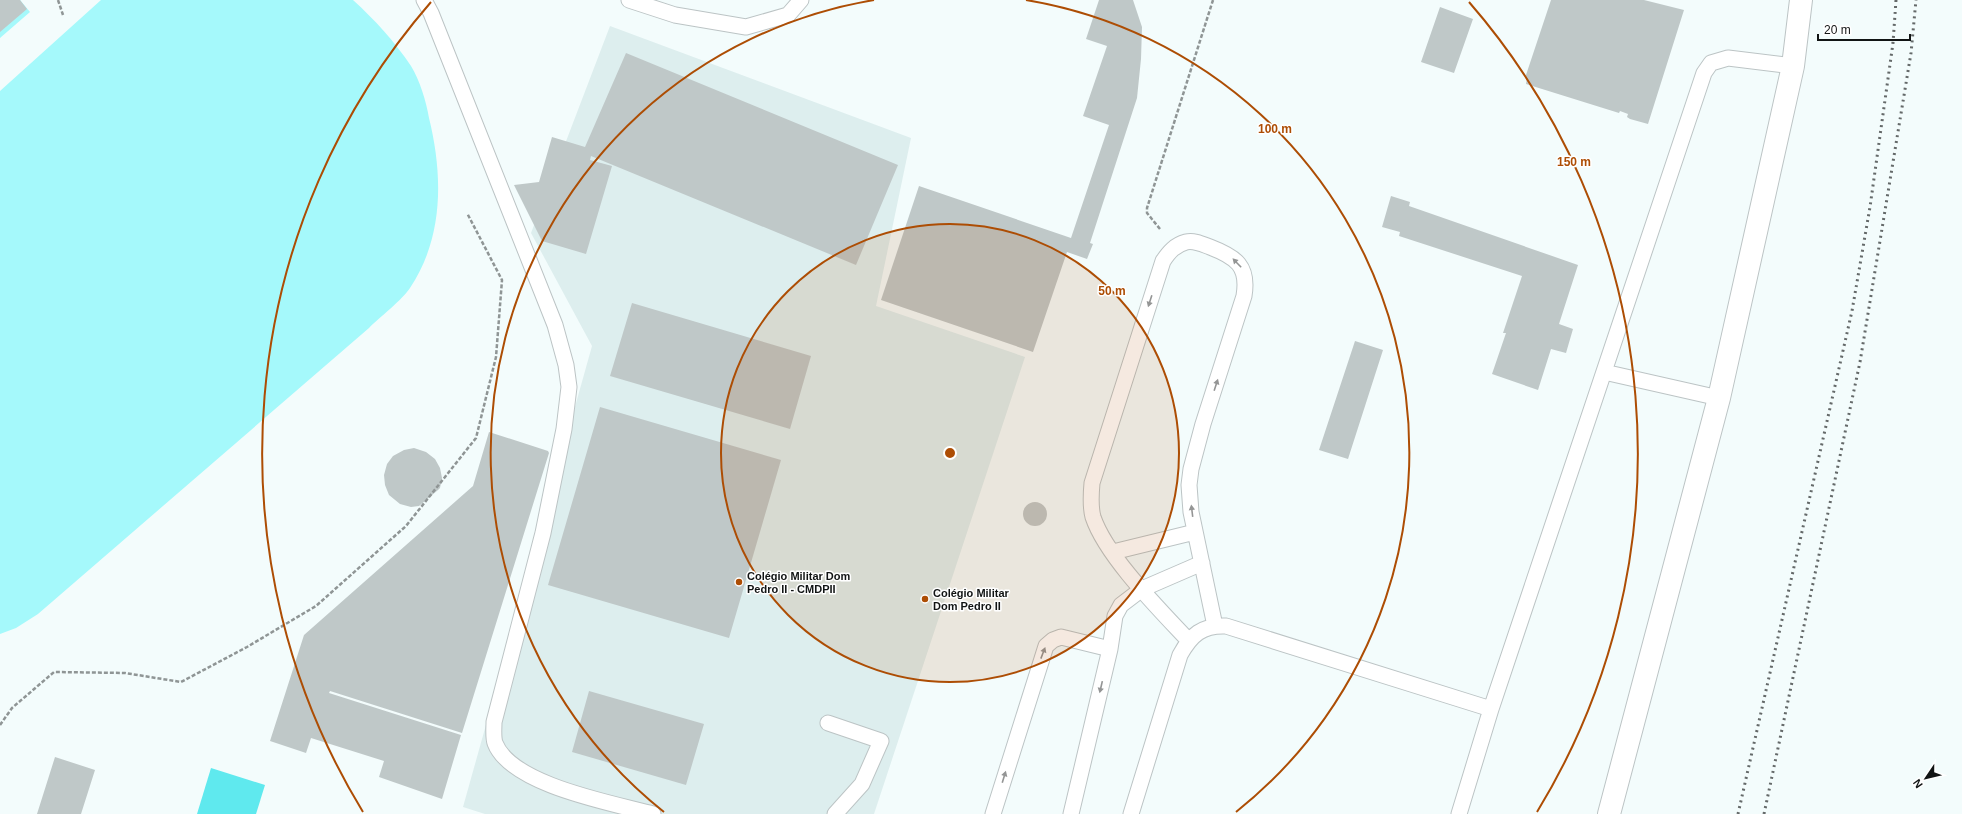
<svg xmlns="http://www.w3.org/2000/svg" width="1962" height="814" font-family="Helvetica,sans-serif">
<rect width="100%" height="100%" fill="#f3fcfc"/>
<!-- built -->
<path fill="#dee" d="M610 26 911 138 876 306 1025 357 874 814H485L463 807 592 346 531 233Z"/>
<!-- green -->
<path fill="#a5f9fb" d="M0 0H20L30 12 0 38Z
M101 0H353C375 20 395 42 411 66 420 81 426 101 429 118 443 175 444 237 410 288 402 300 380 317 369 328L38 614 16 628 0 634V91Z"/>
<!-- water -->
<path fill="#5fe9ee" d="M211 768 265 785 256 814H197Z"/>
<!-- building -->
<path fill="#bfc8c8" d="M0 0H20L27 9 0 32Z
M1099 0H1133L1142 27 1141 59 1137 98 1090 243 1093 244 1087 259 1067 252 1033 352 881 300 919 186 1071 238 1109 125 1083 116 1107 46 1086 39Z
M1551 0H1644L1684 10 1648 124 1630 119 1627 117 1628 114 1620 111 1619 113 1526 84 1527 78H1525Z
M1440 7 1473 19 1454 73 1421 62Z
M626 53 898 165 856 265 591 156 590 160 612 166 586 254 542 241 514 185 539 182 552 137 585 147Z
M1391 196 1410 202 1409 206 1578 265 1559 324 1573 329 1566 353 1551 349 1538 390 1492 374 1506 333H1503L1522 276 1399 236 1400 232 1382 227Z
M632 303 811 356 790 429 610 376Z
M1355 341 1383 350 1348 459 1319 450Z
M600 407 781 460 729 638 548 585Z
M489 432 548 451 549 453 462 733 330 691 329 693 461 735 442 799 379 777 384 761 311 738 306 753 270 741 304 635 473 486Z
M414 448 426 452 435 459 440 468 442 478 440 488 438 490 419 506 411 507 400 504 389 495 385 485 384 475 387 464 393 456 404 450Z
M1023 514a12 12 0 1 1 24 0a12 12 0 1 1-24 0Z
M589 691 704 724 686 785 572 752Z
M55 757 95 770 81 814H37Z"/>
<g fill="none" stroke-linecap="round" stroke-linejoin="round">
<!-- lane casing -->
<g stroke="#bcc4c5" stroke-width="17">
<path id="lane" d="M424 0 431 13 555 325 566 365 569 387 564 429 543 533 494 722C494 728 493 737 495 743 511 785 612 803 653 814
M629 0 675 15 746 27 788 15 801 0
M1604 372 1719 398
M1113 552 1195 532
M1188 640C1159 609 1106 556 1093 517 1090 506 1091 494 1092 483L1163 261C1169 252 1175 245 1186 242 1194 240 1202 244 1210 247 1236 257 1249 266 1244 296L1203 424 1191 469 1189 485 1191 512 1215 626
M828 723 881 741 862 784 835 814
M993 814 1046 646 1053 640 1061 637 1110 649
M1071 814 1110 649 1115 616 1121 605 1142 589 1202 563
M1131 814 1180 655C1191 635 1202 625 1226 626L1491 709
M1459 814 1491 709 1704 73 1711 63 1728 58 1793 66"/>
</g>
<!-- secondary casing -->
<g stroke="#bcc4c5" stroke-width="24">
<path id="secondary" d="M1609 814 1719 398 1793 66 1801 0"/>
</g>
<!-- path -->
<path stroke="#8f9595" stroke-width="2.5" stroke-dasharray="4 2" stroke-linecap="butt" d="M58 0 63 15
M1160 229 1147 213V208L1213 0
M0 725 12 708 54 672 125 673 181 682 247 647 316 606 406 526 476 438 496 357 502 280 467 213"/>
<!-- lane -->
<use href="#lane" stroke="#fff" stroke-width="15"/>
<!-- secondary -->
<use href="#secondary" stroke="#fff" stroke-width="22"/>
<!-- rail -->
<path stroke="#646969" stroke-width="3" stroke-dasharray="2 4" stroke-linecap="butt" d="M1738 814 1852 311 1870 207 1893 43 1896 0
M1764 814 1860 362 1911 53 1916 0"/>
</g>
<!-- one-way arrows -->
<defs><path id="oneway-solid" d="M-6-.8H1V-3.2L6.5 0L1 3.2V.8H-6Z"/></defs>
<g fill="#949595">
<use href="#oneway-solid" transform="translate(1237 263) rotate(-134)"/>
<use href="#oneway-solid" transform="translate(1150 301) rotate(108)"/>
<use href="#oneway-solid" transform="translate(1216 385) rotate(-72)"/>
<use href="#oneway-solid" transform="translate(1192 511) rotate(-97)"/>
<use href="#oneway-solid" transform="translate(1043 653) rotate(-69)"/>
<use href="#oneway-solid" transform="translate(1101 687) rotate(103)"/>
<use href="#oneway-solid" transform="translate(1004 777) rotate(-73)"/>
</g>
<!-- distance rings -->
<circle cx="950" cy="453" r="229" fill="#ad4d04" fill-opacity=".12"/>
<g fill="none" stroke="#ad4d04" stroke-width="2">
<circle cx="950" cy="453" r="229"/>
<path d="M664 812A459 459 0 0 1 874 0M1026 0A459 459 0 0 1 1236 812"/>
<path d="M363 812A688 688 0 0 1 431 2M1469 2A688 688 0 0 1 1537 812"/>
</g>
<!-- markers -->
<g fill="#ad4d04" stroke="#fff" stroke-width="1.5">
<circle cx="739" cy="582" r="4"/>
<circle cx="925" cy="599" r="4"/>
</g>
<g text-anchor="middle" stroke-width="3" stroke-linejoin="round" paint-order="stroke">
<!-- poi labels -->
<g font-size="11" font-weight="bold" fill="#111414" stroke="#fff" text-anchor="start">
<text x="747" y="580">Colégio Militar Dom<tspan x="747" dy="13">Pedro II - CMDPII</tspan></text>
<text x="933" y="597">Colégio Militar<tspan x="933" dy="13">Dom Pedro II</tspan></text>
</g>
</g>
<circle cx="950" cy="453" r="6" fill="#ad4d04" stroke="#fff" stroke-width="2"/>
<g font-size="12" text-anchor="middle" font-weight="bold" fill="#ad4d04" stroke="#fff" stroke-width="3" stroke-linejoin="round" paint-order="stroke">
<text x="1275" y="133">100 m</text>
<text x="1574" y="166">150 m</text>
<text x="1112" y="295">50 m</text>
</g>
<!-- north arrow -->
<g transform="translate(1926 778) rotate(235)" stroke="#ffffff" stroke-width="3" paint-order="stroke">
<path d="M0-3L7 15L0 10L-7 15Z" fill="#111414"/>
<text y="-6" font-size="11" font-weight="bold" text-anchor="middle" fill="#111414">N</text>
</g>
<!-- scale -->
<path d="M1818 34v6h92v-6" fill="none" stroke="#111414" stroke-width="2"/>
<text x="1824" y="34" font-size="12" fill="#111414" stroke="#ffffff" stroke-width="3" paint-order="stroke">20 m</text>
</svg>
